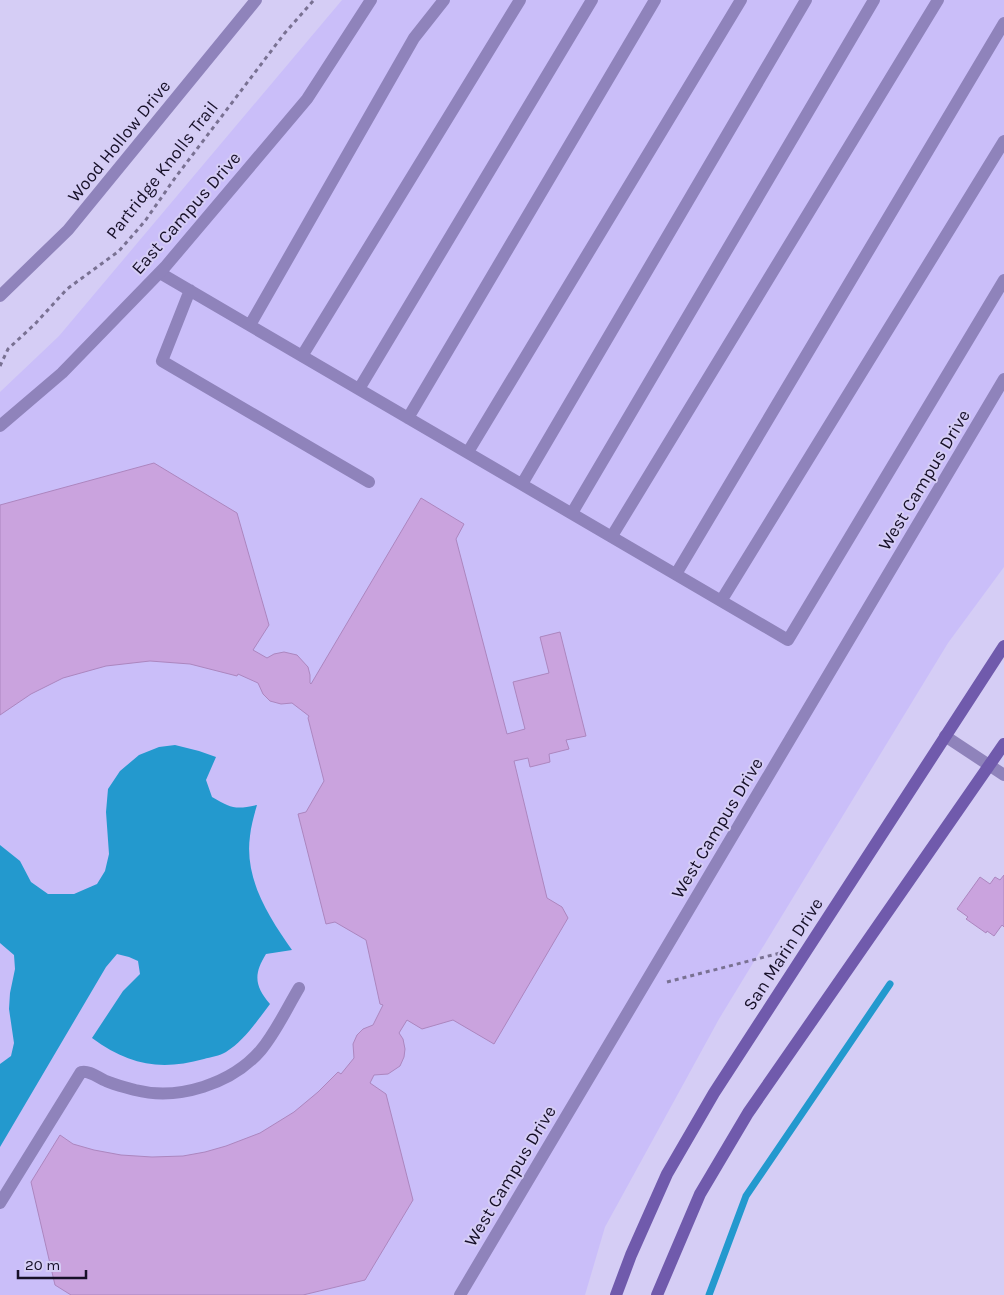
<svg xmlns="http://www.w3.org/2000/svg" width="1004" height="1295" font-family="Karla,sans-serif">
<rect width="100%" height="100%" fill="#d5cdf5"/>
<!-- built -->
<path fill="#cabef9" d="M342 0H1004V567L948 643 719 1019 605 1227 585 1295H0V392L59 336Z"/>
<!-- water -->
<path fill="#2399ce" d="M175 745 199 751 216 757 206 780 212 797C231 808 235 810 257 805 254 815 251 826 250 836 244 879 269 917 292 950L266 954C253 975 255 986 270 1004 257 1021 244 1041 226 1052 220 1056 210 1057 204 1059 160 1071 129 1065 92 1038L123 991 140 974 138 961 129 957 117 954 106 967 0 1147V1064L11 1056 14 1043 9 1009 10 993 15 969 14 955 0 943V845L20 861 31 882 48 894H74L97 884 105 871 109 854 106 812 108 789 120 771 139 755 159 747Z"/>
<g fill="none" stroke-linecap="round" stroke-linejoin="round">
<!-- stream -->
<path stroke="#2399ce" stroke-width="7" d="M709 1295 746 1196 890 984"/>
</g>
<!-- building -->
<path fill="#caa3de" stroke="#ac86bf" d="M154 463 237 513 269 625 253 650 267 658 274 654 284 652 297 655 308 667 310 675V683L311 684 421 498 464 524 456 539 507 734 525 729 513 682 549 673 540 637 560 632 586 736 566 740 569 749 549 754 550 762 530 767 528 758 514 761 547 898 562 907 568 918 494 1044 453 1020 422 1029 407 1020 399 1033 403 1039 405 1049 404 1057 400 1066 388 1074 374 1075 370 1083 386 1094 413 1200 365 1280 303 1295H71L55 1285 31 1182 60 1135 73 1144 94 1150 121 1155 152 1157 183 1156 205 1152 226 1146 260 1133 294 1112 318 1092 338 1072 341 1074 354 1058 353 1044 357 1035 363 1029 373 1025 383 1005 380 1004 366 940 335 922 326 924 298 814 306 812 324 781 308 718 309 716 292 703 281 704 270 701 263 694 258 683 238 674 237 676 190 664 150 661 106 666 63 678 31 694 0 715V505Z
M1004 875V927L1002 925 994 936 987 931 986 933 966 919 968 917 957 909 980 877 990 884 995 877 1000 880Z"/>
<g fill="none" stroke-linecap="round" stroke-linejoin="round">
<!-- path -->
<path stroke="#797192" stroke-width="3" stroke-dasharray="4 4" stroke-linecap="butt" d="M0 366 8 349 35 324 67 289 119 251 145 221 175 178 284 34 314 0
M667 982 784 952"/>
<!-- lane -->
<path stroke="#8f83bb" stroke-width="12" d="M160 273 788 640 1004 280
M190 290 162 361 369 482
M250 325 414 38 444 0
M302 356 520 0
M359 389 592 0
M408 418 655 0
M468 452 741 0
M522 484 806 0
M572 513 874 0
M612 536 938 0
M676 574 1004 23
M721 601 1004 141
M0 1203 81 1072C90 1070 98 1078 106 1081 115 1085 125 1087 135 1090 178 1101 232 1084 261 1050 276 1032 287 1008 299 988"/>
<!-- street -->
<path stroke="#8f83bb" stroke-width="12" d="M0 296 68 230 256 0
M0 426 62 373 165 267 307 99 371 0
M945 736 1004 775
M460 1295 1004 379"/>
<!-- secondary -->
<path stroke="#705aac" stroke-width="12" d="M616 1295 631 1255 667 1174 714 1093 1004 646
M657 1295 700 1194 748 1113 1004 744"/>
</g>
<g text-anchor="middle" stroke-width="4" stroke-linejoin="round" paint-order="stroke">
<!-- street labels -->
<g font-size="18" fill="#171028" stroke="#d5cdf5">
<text transform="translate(119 141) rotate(-51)" y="6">Wood Hollow Drive</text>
<text transform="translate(162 170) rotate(-52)" y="6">Partridge Knolls Trail</text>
<text transform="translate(186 213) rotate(-49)" y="6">East Campus Drive</text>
<text transform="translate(924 480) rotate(-59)" y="6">West Campus Drive</text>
<text transform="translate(717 828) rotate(-59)" y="6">West Campus Drive</text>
<text transform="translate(783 954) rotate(-57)" y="6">San Marin Drive</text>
<text transform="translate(510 1176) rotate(-59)" y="6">West Campus Drive</text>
</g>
</g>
<!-- scale -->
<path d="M18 1270v8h68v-8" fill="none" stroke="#171028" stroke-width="2.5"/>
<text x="25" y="1270" font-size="15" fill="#171028" stroke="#d5cdf5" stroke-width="4" paint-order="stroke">20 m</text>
</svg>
